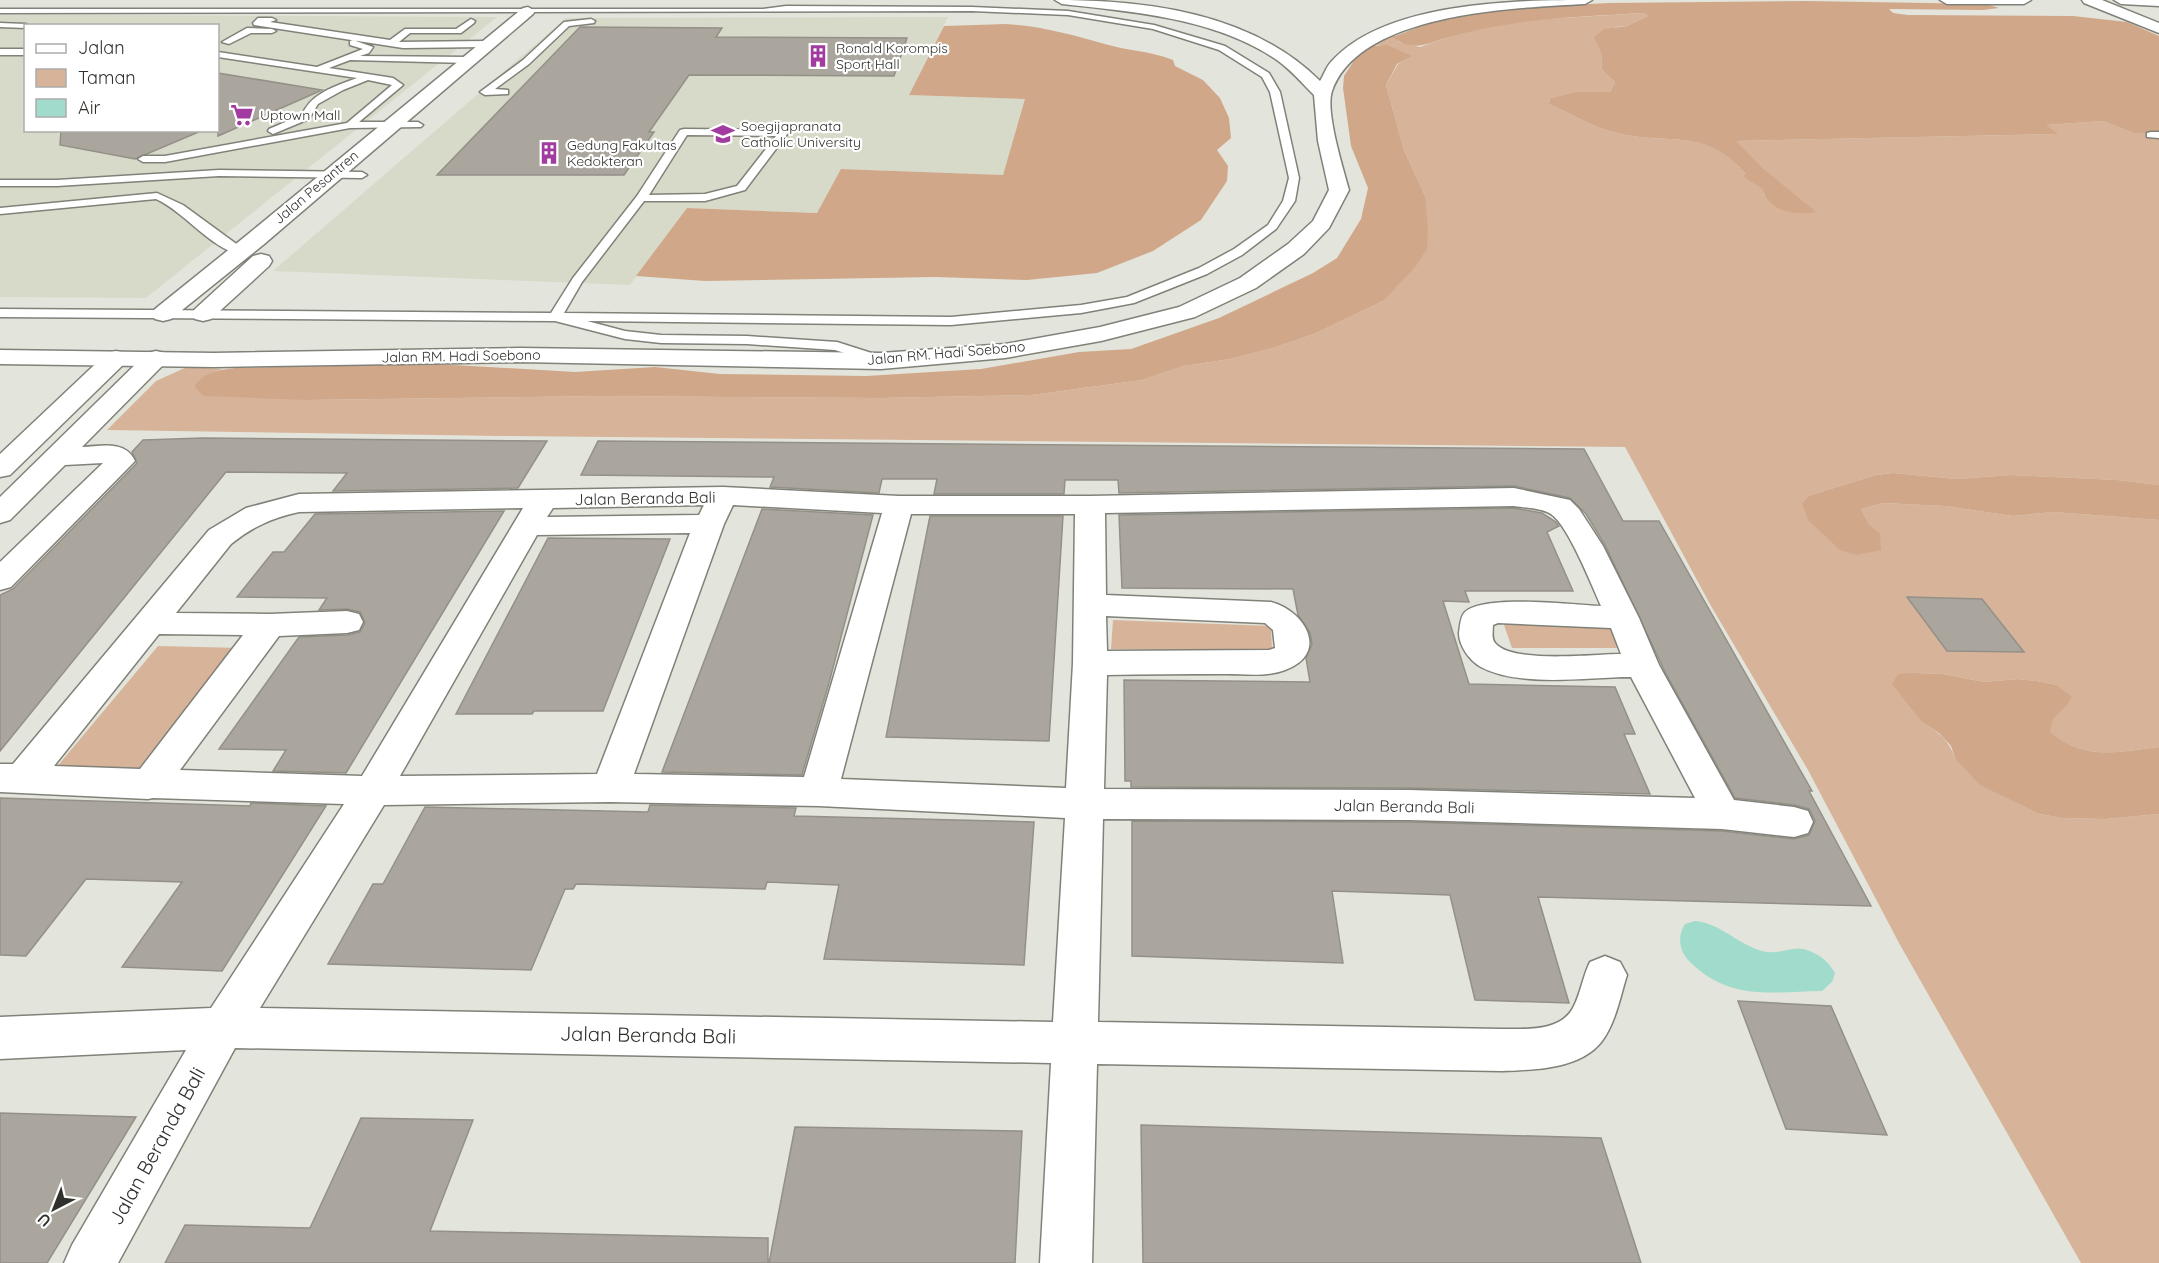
<svg xmlns="http://www.w3.org/2000/svg" width="2159" height="1263" font-family="Quicksand,sans-serif">
<rect width="100%" height="100%" fill="#e3e5dc"/>
<!-- built -->
<path fill="#d7dac9" fill-rule="evenodd" d="M0 15H99L497 17 146 298 0 297ZM26 26H218V130H26Z
M948 17 909 95 1026 99 1003 175 842 169 817 213 687 208 630 285 273 271 566 18Z"/>
<!-- green -->
<path fill="#d7b399" d="M1644 13 1648 16 1627 26 1615 27 1601 52 1602 70 1615 82 1610 92H1575L1550 98 1549 104C1571 113 1593 128 1617 133 1669 146 1705 126 1745 173L1743 177 1764 189 1765 197V170L1735 141 2057 134 2045 125 2103 121 2133 133H2159V485L2117 480 2010 475 1957 479 1893 473 1876 475 1808 496 1802 503 1880 533 1869 524 1861 509 1883 503 1945 506 2013 516 2053 512 2159 520V747C2116 752 2086 761 2049 732 2052 712 2064 714 2071 697L2057 685 2037 681 2018 679 1984 682 1943 674 1917 673 1922 722C1938 732 1949 740 1955 758L2040 814 2062 818 2105 819 2159 814V1263H2081L1899 943 1808 770 1711 606 1625 447 501 436 107 430 156 381 187 367 223 369C211 373 201 376 194 386L306 400 603 396 880 398 1032 395 1142 380 1184 366 1230 359 1273 348 1314 334 1383 301 1425 196 1404 150 1386 85 1398 64 1411 56 1379 45 1372 46 1376 41 1394 35 1399 42 1420 47 1476 28 1530 20Z
M1113 620 1271 626 1272 651 1111 649Z
M1503 622 1610 623 1622 648H1512Z
M158 646 242 648 144 776 50 775Z"/>
<!-- forest -->
<path fill="#d1a789" d="M1807 1 1986 4 1999 8 1983 10 1889 9 1893 13 1908 15 2073 16 2127 22 2159 36V133H2133L2103 121 2046 125 2058 134 1736 141 1765 170 1816 212C1797 216 1768 212 1763 189L1743 177 1745 173C1704 126 1668 146 1617 133 1593 128 1571 113 1549 104L1550 98 1575 92H1610L1615 82 1602 70 1601 52 1594 37 1604 29 1627 26 1648 16 1644 13C1575 17 1506 19 1440 40 1423 46 1408 50 1393 37L1429 23 1484 10 1608 3Z
M1006 24C1040 26 1073 35 1105 44 1128 51 1151 51 1173 60L1175 66 1203 80 1220 98 1229 118 1231 138 1217 150 1228 166 1227 181 1201 220 1153 251 1097 273 1027 280 935 277 705 281 636 276 687 208 817 213 841 169 1003 175 1025 99 909 95 944 26Z
M1387 45 1412 56 1397 64 1386 85 1404 150 1425 196 1428 230 1427 249 1416 266 1383 301 1314 334 1273 348 1230 359 1184 366 1142 380 1032 395 879 398 603 396 306 400 203 396 194 386C204 372 219 370 235 368L437 364 575 372 655 367 720 374 866 376 981 369 1079 352 1131 349 1219 318 1313 273 1337 258 1361 219 1368 188 1351 146 1343 88 1344 76 1359 53 1364 49 1372 46Z
M1893 473 1957 479 2010 475 2117 480 2159 485V520L2053 512 2013 516 1945 506 1883 503 1861 509 1869 524 1880 533 1881 550 1857 555 1840 550 1808 520 1802 503 1808 496 1876 475Z
M1917 673 1943 674 1984 682 2018 679 2037 681 2057 685 2072 697C2064 714 2052 712 2050 732 2085 761 2117 752 2159 747V814L2105 819 2062 818 2040 814 1980 785 1955 758 1951 746 1939 733 1922 722 1892 684 1898 674Z"/>
<!-- water -->
<path fill="#a0dbcb" d="M1695 921C1722 923 1741 948 1767 952 1785 954 1794 943 1812 952 1823 957 1829 963 1835 973L1832 982 1822 991C1771 992 1730 1001 1690 962 1679 951 1677 937 1685 924Z"/>
<!-- building -->
<path fill="#aaa69d" stroke="#949088" stroke-width="1.5" d="M580 27 722 28 716 37 907 38 894 76 689 75 649 132H654L624 175H437Z
M218 73 322 90 218 136Z
M61 130H201V131L135 159 60 145Z
M202 438 547 441 518 488 333 491 347 473 226 472 0 751V595L13 589 137 463 132 452 143 440Z
M598 441 1584 449 1623 521H1659L1812 791H1809L1871 906 1538 897 1569 1003 1475 1000 1450 895 1332 891 1343 963 1132 956V821L1409 822 1722 831 1794 839 1809 835 1815 821 1809 809 1794 805 1735 798 1666 674 1605 545 1586 514 1570 498 1514 486 1119 493 1118 480H1065L1064 494H934L937 479H882L879 493 770 487 774 477 581 475Z
M1514 508 1542 513 1556 522 1559 526 1547 532 1573 591H1465L1469 602 1443 601 1469 684 1615 687 1635 734H1624L1650 794 1409 788 1131 787V781H1125L1124 680 1310 682 1306 658 1312 644 1310 633 1298 615 1293 589 1122 588 1119 515Z
M762 509 873 515 829 683 802 775 662 772Z
M504 511 346 773 273 771 286 750 219 749 299 637 348 635 360 632 365 623 360 612 347 609 319 610 327 598 237 597 273 552H284L315 514Z
M930 516H1063L1049 741 886 737Z
M548 538 670 539 603 711H534L532 714H456Z
M1907 597 1982 599 2024 652 1947 651Z
M0 798 250 806 251 803 326 806 222 971 122 967 182 882 86 879 26 956 0 955Z
M650 805 796 808 794 816 1034 822 1024 965 824 959 839 885 767 882 765 889 576 884 573 889H565L531 970 328 964 373 884H383L425 807 648 812Z
M1738 1001 1831 1006 1887 1135 1786 1129Z
M0 1113 136 1117 47 1263H0Z
M361 1118 473 1120 430 1231 768 1238V1263H165L185 1225 310 1228Z
M1141 1125 1601 1138 1641 1263H1143Z
M795 1127 1022 1131 1015 1263H769Z"/>
<g fill="none" stroke-linecap="round" stroke-linejoin="round">
<!-- lane casing -->
<g stroke="#808179" stroke-width="3">
<path id="lane" d="M786 6 972 7 1068 11 1154 25 1225 46 1269 73 1280 92 1299 178 1295 201 1276 229 1242 255 1207 274 1134 303 1081 313 951 325 587 321 625 331 661 335 747 336 837 342 884 357 886 360 884 363 879 364 835 350 747 344 661 343 625 339 555 321 0 317V309L551 313 573 278 637 196 680 130 684 129 783 130 788 133 745 190 705 201H644L582 282 564 313 951 317 1081 305 1127 297 1199 268 1234 249 1268 225 1283 201 1289 178 1270 92 1262 77 1219 50 1153 29 1068 15 972 11 0 13V9H763ZM687 135 776 136 737 186 705 194 649 195Z
M258 18H272L276 20 270 22 390 40 405 29H456L471 19 475 21 474 23 461 33H410L399 42 486 41 490 44 486 47 403 48 254 25 253 23Z
M591 19 595 21 594 23 569 26 529 64 495 89 508 90V94L485 95 480 92 523 60 564 22Z
M0 23 26 24 30 26H26V28L0 27Z
M247 28 272 29 276 31 272 33H251L229 44 222 42Z
M353 40 373 47 369 53 360 56 468 57 472 60 468 63 350 60 329 68 393 78 403 85 359 122H418L423 125 421 127 350 128 165 162H143L138 159 143 156H165L347 123 392 85 368 80 343 90 318 104 309 119 273 134 268 131 269 129 302 115C311 93 336 86 357 78L218 57V52L317 67 363 49 350 45V41Z
M0 49H26V55H0Z
M2151 132H2159V138L2147 137V133Z
M219 170 362 172 367 175 362 178 219 176 57 186H0V180H57Z
M157 193 183 205 246 251 240 255C208 246 186 213 156 199L0 214V208Z"/>
</g>
<!-- street casing -->
<g stroke="#808179" stroke-width="3">
<path id="street" d="M528 7 535 11 533 14 263 245 171 319 163 321 155 319 151 314 155 309 247 235 523 8Z
M261 254 269 256 272 261 269 266 211 319 203 321 195 319 191 314 195 309 253 256Z
M116 351 125 353 128 358 125 363 10 475 0 477V454L107 353Z
M156 351 165 353 168 358 165 363 82 447C101 446 126 440 135 461L11 587 0 590V562L103 463 65 465 10 520 0 523V497L147 353Z
M723 487 899 496H1090L1514 488 1570 500 1579 509 1603 546 1639 618 1659 665 1734 800 1794 807 1808 811 1813 822 1808 833 1794 837 1722 829 1409 820 1103 819 1098 1022 1502 1029C1526 1029 1562 1032 1574 1006 1581 992 1583 976 1590 962L1605 956 1620 962 1627 975C1620 997 1616 1022 1602 1041 1581 1069 1534 1070 1502 1071L1097 1064 1092 1263H1040L1051 1063 235 1048 118 1263H64L72 1245 186 1050 0 1059V1017L211 1008 344 804 153 798 148 799 0 792V764H13L209 530 246 508 299 494ZM704 505 699 515 547 517 553 508ZM733 505 882 513 804 777 634 774 724 524ZM1514 506C1525 508 1542 508 1551 514 1568 525 1592 586 1601 606 1573 605 1485 594 1465 612 1460 617 1460 627 1459 633 1459 646 1470 661 1481 667 1520 688 1588 677 1631 677L1695 798 1409 790 1104 789 1107 675C1146 674 1186 674 1226 674 1245 674 1267 677 1285 670 1329 654 1307 612 1271 602L1106 595 1105 513ZM523 508 362 776 180 770 279 636 347 633 359 630 363 622 359 614 347 611 269 614 176 613 231 544C252 527 272 518 299 512ZM911 514H1075L1073 663 1066 788 841 779ZM690 533 597 774 400 776 537 535ZM1106 616 1265 623 1273 630 1275 648 1269 650 1107 651ZM1498 623 1611 628 1621 654C1594 654 1512 664 1495 643 1491 638 1493 631 1493 625ZM159 634 243 635 140 769 54 766ZM610 802 819 806 1065 818 1053 1022 260 1008 384 805Z"/>
</g>
<!-- secondary casing -->
<g stroke="#808179" stroke-width="3">
<path id="secondary" d="M2082 0H2102L2159 23V33L2084 3Z"/>
</g>
<!-- primary casing -->
<g stroke="#808179" stroke-width="3">
<path id="primary" d="M1055 0C1147 0 1252 13 1320 81 1324 75 1326 67 1331 62 1385 1 1518 0 1592 0L1585 4C1515 8 1360 12 1332 91 1325 111 1343 168 1349 190L1329 228 1304 254 1256 288 1195 317 1101 341 1005 358 881 369 520 362 214 367 0 364V350L214 353 520 348 881 353 1005 344 1100 327 1179 307 1240 278 1288 244 1313 221 1329 190 1318 141 1314 95C1302 83 1291 70 1277 60 1215 18 1135 12 1062 4Z
M1940 0H2031L2024 4H1947Z
M2114 0H2159V6L2121 4Z"/>
</g>
<!-- lane -->
<use href="#lane" fill="#fff" fill-rule="evenodd"/>
<!-- street -->
<use href="#street" fill="#fff" fill-rule="evenodd"/>
<!-- secondary -->
<use href="#secondary" fill="#fff" fill-rule="evenodd"/>
<!-- primary -->
<use href="#primary" fill="#fff" fill-rule="evenodd"/>
</g>
<!-- icons -->
<defs>
<g id="building-bare" transform="scale(1.8)"><path d="M-4-6H4V6H1V3H-1V6H-4ZM-2.5-4.3h1.7v1.8h-1.7ZM.8-4.3h1.7v1.8H.8ZM-2.5-1h1.7V.8h-1.7ZM.8-1h1.7V.8H.8Z" fill="#a13b9f" stroke="#fff" stroke-width="2.5" paint-order="stroke"/></g>
<g id="supermarket-bare" transform="scale(1.8)"><path d="M-6-5.5h2.5l.6 2H6L4.5 2H-2.5L-4.4-4H-6ZM-1.5 3.2a1.3 1.3 0 1 0 .1 0ZM3 3.2a1.3 1.3 0 1 0 .1 0Z" fill="#a13b9f" stroke="#fff" stroke-width="2.5" paint-order="stroke"/></g>
<g id="university-bare" transform="scale(1.8)"><path d="M0-5L7-2L0 1L-7-2ZM-4 1L0 2.5L4 1V4Q0 6-4 4Z" fill="#a13b9f" stroke="#fff" stroke-width="2.5" paint-order="stroke"/></g>
</defs>
<g fill-rule="evenodd">
<use href="#building-bare" x="818" y="56"/>
<use href="#supermarket-bare" x="242" y="115"/>
<use href="#university-bare" x="723" y="134"/>
<use href="#building-bare" x="549" y="153"/>
</g>
<g text-anchor="middle" stroke-width="4.5" stroke-linejoin="round" paint-order="stroke">
<!-- far-poi labels -->
<g font-size="14" fill="#30312d" stroke="#fff" text-anchor="start">
<text x="836" y="53">Ronald Korompis<tspan x="836" dy="16">Sport Hall</tspan></text>
<text x="260" y="120">Uptown Mall</text>
<text x="741" y="131">Soegijapranata<tspan x="741" dy="16">Catholic University</tspan></text>
<text x="567" y="150">Gedung Fakultas<tspan x="567" dy="16">Kedokteran</tspan></text>
</g>
<!-- far-street labels -->
<g font-size="14" fill="#30312d" stroke="#fff">
<text transform="translate(316 187) rotate(-40)" y="5">Jalan Pesantren</text>
<text transform="translate(946 353) rotate(-5)" y="5">Jalan RM. Hadi Soebono</text>
<text transform="translate(461 356) rotate(-1)" y="5">Jalan RM. Hadi Soebono</text>
</g>
<!-- street labels -->
<g font-size="16" fill="#30312d" stroke="#fff">
<text transform="translate(645 498) rotate(-1)" y="6">Jalan Beranda Bali</text>
<text transform="translate(1404 806) rotate(1)" y="6">Jalan Beranda Bali</text>
</g>
<!-- near-street labels -->
<g font-size="20" fill="#30312d" stroke="#fff">
<text transform="translate(648 1035) rotate(1)" y="7">Jalan Beranda Bali</text>
<text transform="translate(157 1146) rotate(-61)" y="7">Jalan Beranda Bali</text>
</g>
</g>
<!-- legend -->
<rect x="24" y="24" width="195" height="108" fill="#ffffff" stroke="#acadab" stroke-width="1.5"/>
<rect x="36" y="44" width="30" height="9" fill="#ffffff" stroke="#acadab" stroke-width="1.5"/>
<text x="78" y="54" font-size="18" fill="#30312d">Jalan</text>
<rect x="36" y="69" width="30" height="18" fill="#d7b399" stroke="#acadab" stroke-width="1.5"/>
<text x="78" y="84" font-size="18" fill="#30312d">Taman</text>
<rect x="36" y="99" width="30" height="18" fill="#a0dbcb" stroke="#acadab" stroke-width="1.5"/>
<text x="78" y="114" font-size="18" fill="#30312d">Air</text>
<!-- north arrow -->
<g transform="translate(54 1209) rotate(222)" stroke="#ffffff" stroke-width="4.5" paint-order="stroke">
<path d="M0-4.5L10 22L0 15L-10 22Z" fill="#30312d"/>
<text y="-9" font-size="16" font-weight="bold" text-anchor="middle" fill="#30312d">U</text>
</g>
</svg>
